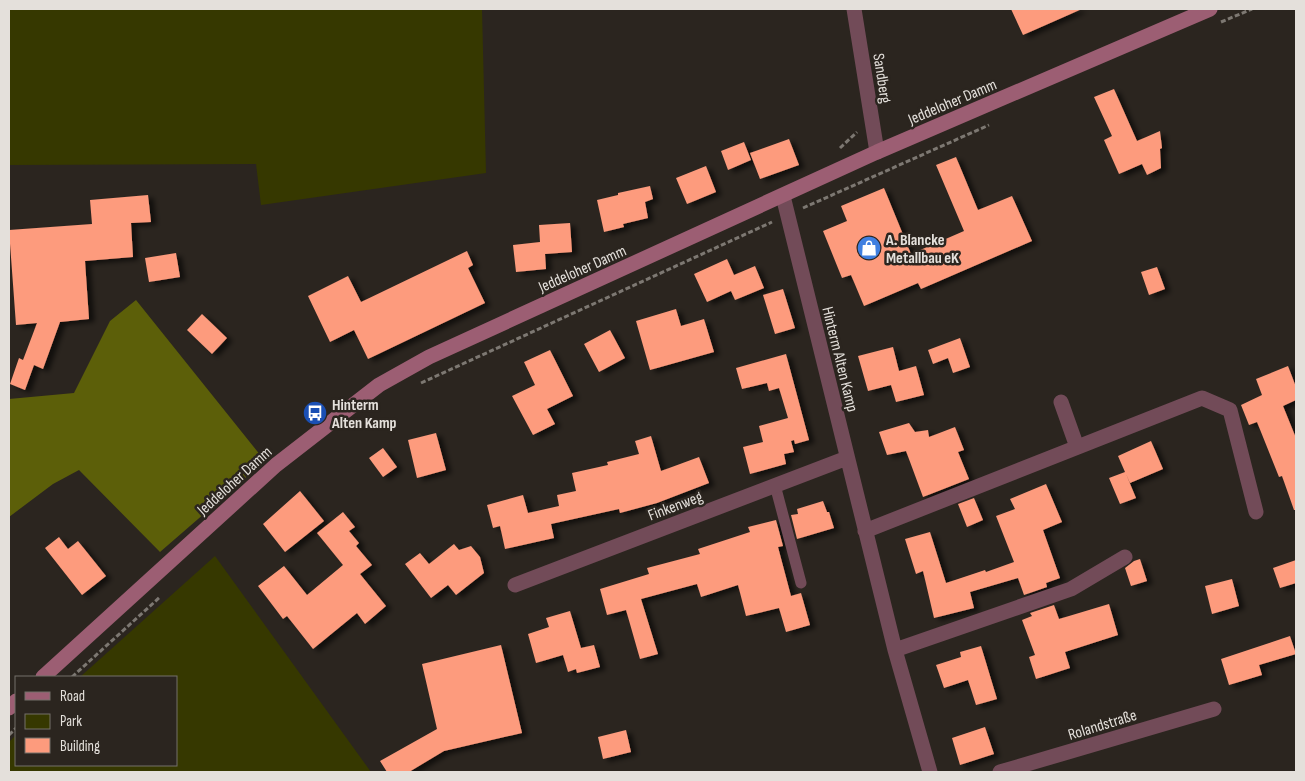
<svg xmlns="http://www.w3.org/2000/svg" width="1305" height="781" font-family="'Sofia Sans Condensed',sans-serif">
<defs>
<filter id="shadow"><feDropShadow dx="5.5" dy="3" stdDeviation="2.5" flood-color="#0009"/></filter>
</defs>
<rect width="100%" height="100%" fill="#2b251f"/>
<!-- green -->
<path fill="#363800" d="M9 9H482L486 173 261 205 256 164 9 165Z
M215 556 371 772H9V742L16 735V765H176V677H80Z"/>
<!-- forest -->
<path fill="#5c5f09" d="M136 300 265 461 160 552 79 470 53 484 9 517V399L74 393 110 321Z"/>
<!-- building -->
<path fill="#fd9b7d" filter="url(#shadow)" d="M1011 9H1082L1023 35Z
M1114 89 1137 141 1160 131 1162 148 1160 149 1161 168 1147 175 1142 164 1119 174 1104 140 1112 136 1094 97Z
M789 139 799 165 760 179 750 153Z
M744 142 751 160 728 170 721 151Z
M956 157 978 210 1012 196 1032 241 921 289 918 283 864 306 851 275 842 278 823 231 847 221 841 206 884 188 911 254 964 231 936 165Z
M706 166 716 192 687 204 676 178Z
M650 186 653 199 645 202 648 218 623 224 624 227 604 232 597 200 618 195V193Z
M148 195 151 222 131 223 133 257 85 261 89 319 60 322 43 369 34 365 25 390 10 384 19 358 23 360 37 323 16 325 9 230 92 224 90 200Z
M570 223 572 252 545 254 546 269 516 272 513 245 540 242 539 225Z
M467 251 473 265 468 268 485 303 368 359 354 330 330 342 308 296 348 276 361 302Z
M176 253 180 277 149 282 145 258Z
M727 259 734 275 755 266 764 288 735 300 731 291 707 302 694 274Z
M1157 267 1165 289 1149 295 1141 272Z
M783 289 795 328 775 334 763 295Z
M676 309 681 326 704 319 714 352 650 370 636 321Z
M202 314 227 338 212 354 187 330Z
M610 330 625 358 599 372 584 344Z
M960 338 970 367 953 373 948 358 933 364 928 350Z
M893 347 899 371 916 366 924 395 896 402 891 385 868 391 858 356Z
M550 350 573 396 547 409 555 424 533 435 512 396 535 385 524 362Z
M786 354 809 440 795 444 794 440 791 441 794 452 784 454 786 464 750 474 743 447 763 442 759 426 788 418 779 388 769 391 767 383 742 389 736 368Z
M1288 366 1296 387V400L1283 406 1296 438V510H1294L1282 476 1279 477 1257 422 1249 425 1241 405 1262 395 1256 379Z
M909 423 915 432 928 430 929 437 955 427 964 450 958 452 969 479 923 497 906 451 887 455 879 432Z
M436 433 446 470 417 478 408 440Z
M651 436 661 471 699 457 709 483 657 503 620 513 619 509 551 524 554 538 505 549 500 526 493 528 487 505 523 495 528 513 559 506 557 495 576 491 572 473 608 465 607 462 639 454 635 441Z
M1151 441 1163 469 1130 483 1126 474 1136 498 1120 504 1109 478 1125 472 1118 456Z
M383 448 397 467 383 477 369 458Z
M1046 484 1062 522 1043 530 1060 578 1046 583 1047 587 1024 595 1018 578 970 592 974 608 934 618 923 571 916 574 905 539 930 532 946 583 985 570 986 572 1014 562 996 516 1015 509 1010 499Z
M300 491 324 521 285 552 263 524Z
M974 498 983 520 967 527 958 504Z
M823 501 827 512H829L834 528 797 539 791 515 798 514 797 509Z
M343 512 355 527 349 531 359 543 356 546 372 565 360 574 386 606 365 624 357 613 313 649 287 616 283 619 258 586 284 566 307 595 343 565 317 533Z
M776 520 783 546 778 547 791 596 801 593 810 625 786 632 779 608 746 616 738 585 701 597 697 584 641 599 658 654 640 659 626 610 607 615 600 589 649 574 647 568 700 554 698 549 750 532 748 527Z
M59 537 68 549 78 541 106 576 82 595 45 548Z
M454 544 459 550 471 546 480 557 484 573 456 595 448 585 431 598 405 564 420 553 429 564Z
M1140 559 1147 581 1131 586 1125 568 1134 561Z
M1296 560V583L1280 588 1273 568Z
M1232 579 1239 606 1212 614 1205 586Z
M1109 604 1118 635 1065 652 1070 668 1036 679 1029 657 1035 655 1022 620 1032 616 1030 613 1054 605 1059 619Z
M570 611 581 648 594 645 600 667 577 673 576 669 568 672 563 655 536 663 528 634 549 627 546 618Z
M1290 636 1296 654 1259 665 1262 675 1229 685 1221 659Z
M501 645 522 733 444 751 409 772H387L380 761 437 729 422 664Z
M981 646 997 699 976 705 968 680 944 688 936 665 961 657 960 652Z
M985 727 994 754 960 765 952 738Z
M626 730 631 752 603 759 598 737Z"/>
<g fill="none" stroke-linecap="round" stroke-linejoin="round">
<!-- path -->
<path stroke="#7d7872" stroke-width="3" stroke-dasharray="5 2.5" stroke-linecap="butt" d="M1221 22 1252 9
M840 148 857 132
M803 208 989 125
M421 383 772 222
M72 677 160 597
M9 735 16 728"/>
<!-- service -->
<path stroke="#724b58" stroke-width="11" d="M775 485 801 583"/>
<!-- minor -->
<path stroke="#724b58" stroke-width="15" d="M854 9 877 152
M783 196 895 650 930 772
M1061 402 1077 447
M865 531 1202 398 1230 410 1256 512
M515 585 847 458
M895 650 1071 589 1125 557
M1000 772 1214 709"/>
<!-- secondary -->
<path stroke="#9c5e73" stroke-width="15" d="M43 677 276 465 379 385 429 357 877 152 1210 9
M9 708 16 701"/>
</g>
<!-- icons -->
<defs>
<g id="shop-disc" transform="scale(1.25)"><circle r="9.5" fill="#3f7fe0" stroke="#2b251f"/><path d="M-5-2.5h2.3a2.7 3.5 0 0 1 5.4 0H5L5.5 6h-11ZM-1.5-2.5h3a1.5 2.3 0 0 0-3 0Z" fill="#fff"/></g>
<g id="bus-disc" transform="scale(1.25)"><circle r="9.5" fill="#1a4fb4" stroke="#2b251f"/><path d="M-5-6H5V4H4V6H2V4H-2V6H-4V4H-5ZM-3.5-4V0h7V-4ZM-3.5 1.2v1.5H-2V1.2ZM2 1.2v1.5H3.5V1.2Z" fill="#fff"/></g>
</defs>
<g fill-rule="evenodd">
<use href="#shop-disc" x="869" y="248"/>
<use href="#bus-disc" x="315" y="413"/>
</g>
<g text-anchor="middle" stroke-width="5" stroke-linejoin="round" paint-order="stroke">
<!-- street labels -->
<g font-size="16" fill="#e4e0db" stroke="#2b251f">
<text transform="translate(883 78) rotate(81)" y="6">Sandberg</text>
<text transform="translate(952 101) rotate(-23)" y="6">Jeddeloher Damm</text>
<text transform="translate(582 268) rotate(-24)" y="6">Jeddeloher Damm</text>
<text transform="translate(841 359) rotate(76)" y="6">Hinterm Alten Kamp</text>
<text transform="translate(234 480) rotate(-42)" y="6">Jeddeloher Damm</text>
<text transform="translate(675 505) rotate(-21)" y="6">Finkenweg</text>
<text transform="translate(1102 724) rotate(-17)" y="6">Rolandstraße</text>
</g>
<!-- poi labels -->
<g font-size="16" font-weight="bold" fill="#e4e0db" stroke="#2b251f" text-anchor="start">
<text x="886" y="245">A. Blancke<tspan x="886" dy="18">Metallbau eK</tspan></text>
<text x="332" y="410">Hinterm<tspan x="332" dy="18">Alten Kamp</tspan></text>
</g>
</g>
<!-- border -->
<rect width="1305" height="781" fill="none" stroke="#e4e0db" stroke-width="20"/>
<!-- legend -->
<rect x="15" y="676" width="162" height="90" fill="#2b251f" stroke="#75706a"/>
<rect x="25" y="692" width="25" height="8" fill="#9c5e73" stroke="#75706a"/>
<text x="60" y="701" font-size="15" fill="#e4e0db">Road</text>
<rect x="25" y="714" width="25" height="15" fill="#363800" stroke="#75706a"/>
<text x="60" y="726" font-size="15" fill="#e4e0db">Park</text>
<rect x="25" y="738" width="25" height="15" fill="#fd9b7d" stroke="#75706a"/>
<text x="60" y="751" font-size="15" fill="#e4e0db">Building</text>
</svg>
